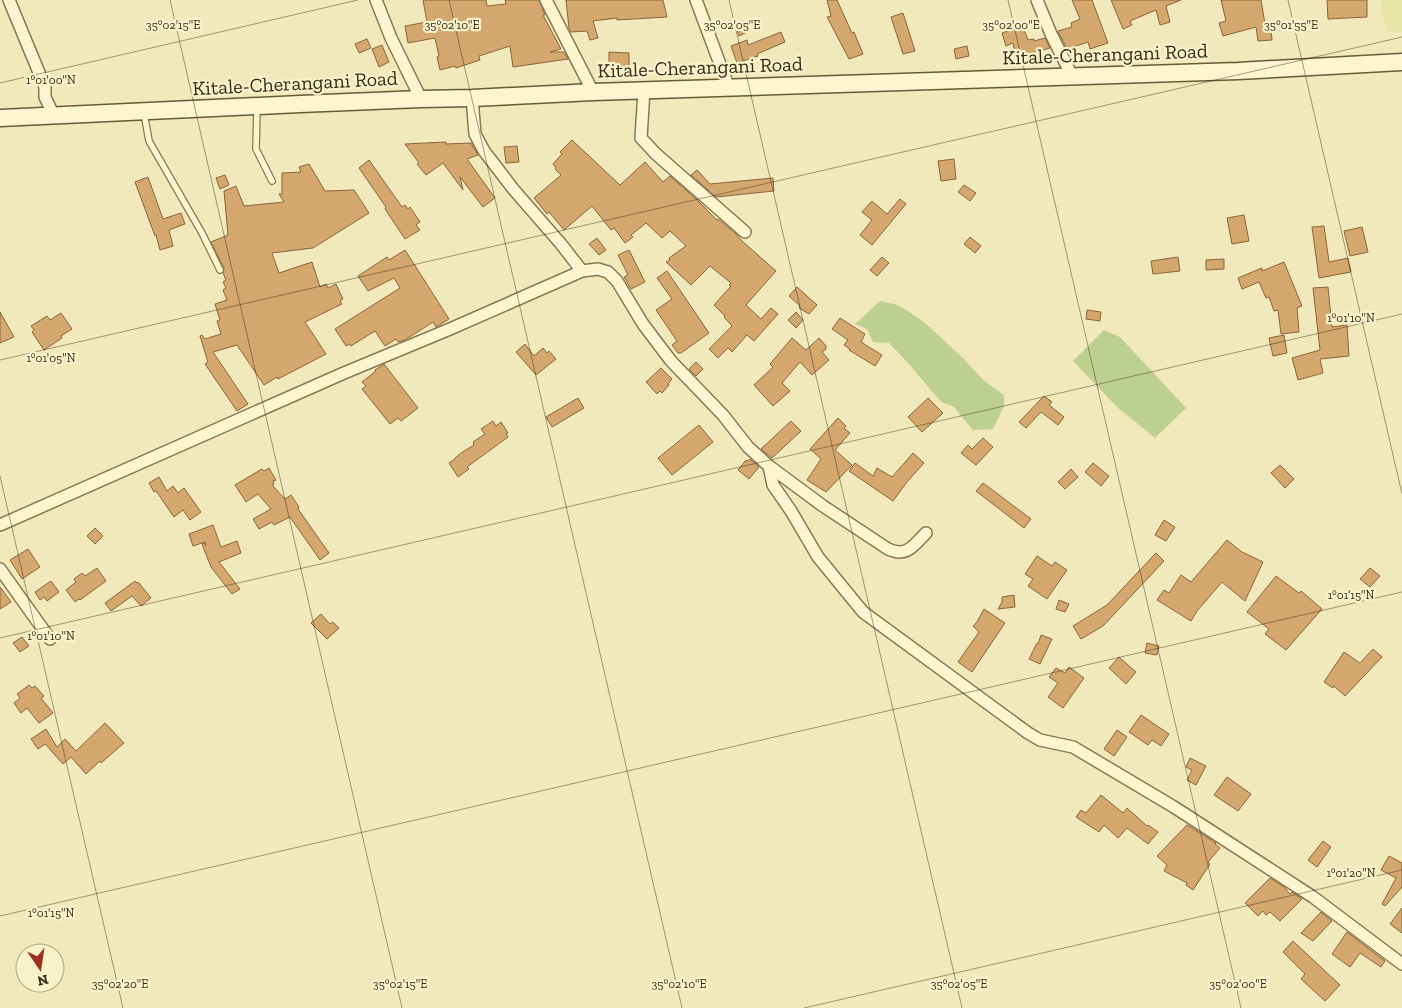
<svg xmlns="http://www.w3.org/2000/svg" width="1402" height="1008" font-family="'Zilla Slab',serif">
<rect width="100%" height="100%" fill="#f1e9bb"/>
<!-- farmland -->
<path fill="#e7e6a8" d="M1380 0H1402V32H1386Z"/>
<!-- green -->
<path fill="#bed08f" d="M880 301 894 304 905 309 925 323 963 358 983 380 1004 395V406L993 429 973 430 953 406 941 402 909 364 889 343 873 342 867 329 855 324Z
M1104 330 1120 337 1186 408 1155 438 1117 407 1073 361Z"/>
<!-- building -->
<path fill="#d3a76d" stroke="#8b6538" d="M423 0H486L487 6 506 4 505 0H539L545 15H543L561 49 550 52H564L568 59 513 67 510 46 479 56 480 60 456 68 455 66 440 70 437 57 439 56 435 38 408 43 405 26 427 22Z
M566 0H663L667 17 617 20V18L593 21 598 38 590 40 587 31 571 32 569 28Z
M827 0H837L852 33 854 32 863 54 849 59 827 17 831 16Z
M1072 0H1092L1108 43 1090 49 1088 42 1067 49 1058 31 1072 27 1071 23 1080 19Z
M1111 0H1181L1166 6 1170 22 1160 25 1156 10 1130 21 1132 25 1123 29Z
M1221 0H1261L1266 30H1271L1272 40 1258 41 1256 27 1223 36 1219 23 1226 21Z
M1327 0H1367V17L1328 19Z
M903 13 915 51 903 54 891 17Z
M746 23 749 31 739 36 736 26Z
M1022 24 1028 40 1034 39V41L1045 38 1050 48 1016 57 1013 43 1006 46 1002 33 1014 29V27Z
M781 32 785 42 757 54 758 56 737 63 731 46 747 40 748 45Z
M367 39 371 48 359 53 355 44Z
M382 45 389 62 379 67 372 49Z
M967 46 969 56 956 59 954 49Z
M609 52 629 53V68H609Z
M572 140 620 185 645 162 663 182 670 176 696 199 717 220 718 219 735 233 742 241 776 271 746 305 761 319 771 308 778 314 754 341 747 335 732 352 728 348 718 358 709 349 732 326 724 317 725 316 714 305 731 286 729 285 731 283 710 266 691 285 666 262 670 260 669 258 686 246 670 231 662 238 646 223 631 235 633 237 625 243 614 228 611 230 592 206 564 230 549 212 547 214 534 198 561 175 555 169 556 168 553 164 562 154 560 152Z
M446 142V144L471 143 478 155 467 159 495 198 483 207 460 177 463 190 443 163 426 175 417 164 419 163 405 144Z
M517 146 519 162 506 163 504 147Z
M954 159 956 179 941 181 938 161Z
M369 160 402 207 405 205 408 209 410 207 420 222 416 225 420 230 405 239 385 209 386 207 359 168Z
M309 164 325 191 354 190 369 213 313 248 272 253 279 273 312 262 320 287 326 284 328 288 336 284 343 299 340 301 342 304 305 322 326 354 278 379 277 377 264 385 237 345 213 352 248 404 237 411 205 364 208 362 200 336 202 335 205 339 221 334 217 321 220 320 215 304 227 300 223 290 226 288 223 282 226 280 223 273 224 268 211 242 228 235 224 191 236 186 244 206 284 202 279 194H282V173L301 172 299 167Z
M697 170 710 184 773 178 774 191 716 197 691 175Z
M225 175 229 185 220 189 216 178Z
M148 177 163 219 181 213 185 224 169 230 173 246 160 250 156 235 155 236 135 182Z
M964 185 976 193 970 201 958 192Z
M900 199 906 204 872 245 860 235 872 220 862 212 872 201 887 214Z
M1244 215 1249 241 1232 244 1227 218Z
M1324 226 1329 262 1348 258 1351 272 1319 278 1312 227Z
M1362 227 1368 252 1350 256 1344 231Z
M970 237 981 246 975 253 964 244Z
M597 238 606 250 599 255 589 244Z
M405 250 449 319 436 327 433 322 405 340 398 342 396 339 385 346 375 331 351 346 349 344 346 346 335 329 400 288 394 278 368 291 358 276 387 257 389 260Z
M629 250 645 282 631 289 624 277 628 275 618 255Z
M882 257 889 263 877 276 870 270Z
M1178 257 1180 271 1153 274 1151 261Z
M1224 259V269L1206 270V260Z
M1284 262 1302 306 1297 308 1299 332 1281 334 1278 310 1274 311 1269 297 1266 298 1259 282 1242 289 1238 278 1262 268V271Z
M667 271 709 333 681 353H678L672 345 677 341 656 310 672 299 657 278Z
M797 287 817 305 809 314 799 308 800 306 789 296Z
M1328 287 1332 327 1347 325 1349 356 1320 359 1323 373 1298 380 1292 358 1320 350 1313 288Z
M1087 310 1101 312 1100 321 1086 319Z
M0 312 14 337 0 343Z
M796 312 803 320 796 328 788 320Z
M61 313 72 329 61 336 62 338 44 350 32 332 34 330 31 326 47 316 50 320Z
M840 318 865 334 861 342 882 355 875 366 849 350 850 349 844 345 848 340 832 329Z
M1284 335 1287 353 1273 356 1269 338Z
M792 338 806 350 819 338 826 346V349L822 352 829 360 812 375 800 362 782 383 790 391 773 406 754 385 773 367 770 364Z
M525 344 534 356 543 348 547 353 549 351 556 359 536 375 516 352Z
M696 362 703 369 696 376 689 369Z
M384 364 418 408 401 421 398 418 390 424 362 389 366 386 362 382 376 371 375 370Z
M661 368 672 379 668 384 669 385 662 393 660 391 657 394 646 382Z
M1044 396 1052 402 1049 405 1064 417 1058 425 1041 412 1026 428 1019 422Z
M578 398 584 408 552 427 546 417Z
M928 398 943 413 922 432 908 417Z
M838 418 846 426 844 428 850 433 835 450 852 465 826 492 807 480 821 459 810 449Z
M493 421 496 426 501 422 508 433 506 434 508 437 467 467 469 469 458 477 449 463 455 459V458L461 453 474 445 473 442 485 434 481 429Z
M791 421 801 431 772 458 761 449Z
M699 425 713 442 672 475 658 458Z
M983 438 993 447 976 465 961 453 968 445 972 449Z
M913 453 924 463 907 482 893 501 849 471 855 463 873 476 877 468 892 477Z
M750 459 759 467 749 479 738 470 746 460 748 461Z
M1093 463 1109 476 1101 486 1085 472Z
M1280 465 1294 479 1285 488 1271 473Z
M269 468 276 480 273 481 274 484 272 485 285 499 291 495 299 507 298 509 329 553 320 560 290 517 274 525 272 522 259 529 253 519 271 509 258 494 246 502 235 485 262 469 264 471Z
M1071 469 1078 477 1065 489 1058 482Z
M159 477 167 491 173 486 178 493 184 488 201 512 190 520 183 510 174 517 156 491 154 492 149 483Z
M983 483 1031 519 1024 528 976 491Z
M1164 520 1175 527 1166 541 1155 535Z
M213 525 221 547 237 541 241 553 219 562 240 589 232 594 211 567 202 544 204 543 206 546 205 542 193 546 189 534Z
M95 528 103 536 95 544 87 536Z
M1227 540 1242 552 1263 562 1245 601 1222 582 1197 611 1191 621 1157 600 1164 590 1169 593 1181 575 1191 582Z
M28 549 40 567 22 579 10 560Z
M1156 553 1164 561 1103 626 1081 639 1073 626 1107 605Z
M1037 556 1052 566 1055 562 1067 570 1047 599 1028 586 1033 579 1025 574Z
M97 568 106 581 80 600 79 599 75 602 66 590 76 582 74 579 82 573 85 576Z
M1370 568 1380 576 1370 587 1360 579Z
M1276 576 1299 593 1301 591 1322 609 1286 650 1265 634 1269 629 1247 612Z
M51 581 59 592 47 601 44 597 40 600 35 592Z
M135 581 137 583 138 582 151 598 141 606 132 596 111 611 105 603Z
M0 587 11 602 0 609Z
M1014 595 1015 607 998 609 1002 602V597Z
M1059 600 1069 604 1065 612 1056 609Z
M984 609 1005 623 972 672 958 662 979 632 973 626 977 622Z
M321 614 330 624 333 622 339 628 327 639 311 623Z
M1041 635 1052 639 1040 664 1029 659 1037 643 1038 644Z
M22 637 29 646 20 652 13 643Z
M1147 643 1159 646 1157 655 1145 653Z
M1373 649 1382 657 1345 696 1334 686 1333 688 1324 682 1344 652 1360 663Z
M1119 657 1136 672 1126 684 1109 668Z
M1069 667 1084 678 1063 708 1048 697 1058 683 1049 677 1056 668 1065 673Z
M29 685 32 688 35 686 44 696 41 698 53 713 39 723 27 708 21 713 14 703 20 698 17 694Z
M1141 715 1169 734 1161 746 1152 740 1148 745 1129 732Z
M105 723 124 743 101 763 100 761 86 774 71 757 63 764 45 744 38 749 31 739 46 729 57 747 65 739 76 751Z
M1117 730 1127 737 1114 756 1104 749Z
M1190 758 1206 766 1196 785 1187 780 1192 770 1186 767Z
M1227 777 1251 794 1238 811 1214 795Z
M1101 795 1123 813 1127 808 1147 826 1148 825 1158 832 1148 844 1127 828 1118 838 1104 825 1099 832 1076 817 1081 810 1086 813Z
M1187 825 1216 843 1215 844 1220 848 1208 862 1210 864 1193 890 1186 885 1187 883 1164 871 1167 865 1157 856Z
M1323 841 1331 847 1317 867 1308 860Z
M1389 856 1402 863V887L1385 906 1382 904 1396 878 1381 870Z
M1270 878 1284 887 1290 894 1292 892 1302 899 1280 921 1270 912 1266 915 1263 911 1258 916 1245 903Z
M1402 908V933L1390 924Z
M1321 912 1332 921 1313 941 1301 933Z
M1347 932 1385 961 1381 967 1360 953 1350 967 1332 954Z
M1293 941 1340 985 1325 1001 1301 979 1305 974 1283 952Z"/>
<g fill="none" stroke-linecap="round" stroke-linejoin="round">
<!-- lane casing -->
<g stroke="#8a7854" stroke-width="8">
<path id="lane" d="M257 108 256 149 272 181
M144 113 149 141 202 233 220 270"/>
</g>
<!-- street casing -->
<g stroke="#8a7854" stroke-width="14">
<path id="street" d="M9 0 40 75 45 87V97L54 116
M376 0 391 38 421 99
M546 0 593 92
M696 0 729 88
M1037 0 1051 34 1072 76
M644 90 641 138 656 154 745 232
M472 98 475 134 484 151 514 190 561 244 582 271
M769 466 773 485 791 511 818 557 863 612 1028 733 1040 740 1073 747 1174 807 1313 897 1402 964
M0 525 344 373 450 329 582 271 598 269 608 272 617 281 643 324 671 361 723 415 748 447 769 466 823 506 888 549C907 558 914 545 926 533
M0 569 50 639"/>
</g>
<!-- secondary casing -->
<g stroke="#6b5937" stroke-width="19">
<path id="secondary" d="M0 118 300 104 421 99 472 98 593 92 1238 71 1402 62"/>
</g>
<!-- lane -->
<use href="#lane" stroke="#fcf5cf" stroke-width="5.5"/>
<!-- street -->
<use href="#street" stroke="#fcf5cf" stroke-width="11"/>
<!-- secondary -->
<use href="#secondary" stroke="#fcf5cf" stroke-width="16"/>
</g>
<!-- ticks -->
<path fill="none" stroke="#372c1a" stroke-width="1" stroke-opacity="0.45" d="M170 0 402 1008M449 0 682 1008M729 0 962 1008M1008 0 1241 1008M1288 0 1402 494M0 83 358 0M0 360 1402 37M0 476 123 1008M0 638 1402 314M0 916 1402 592M804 1008 1402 870"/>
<g text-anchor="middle" stroke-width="4.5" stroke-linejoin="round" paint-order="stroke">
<!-- street labels -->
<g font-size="20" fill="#372c1a" stroke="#f8f2cb">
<text transform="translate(1105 54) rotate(-2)" y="7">Kitale-Cherangani Road</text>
<text transform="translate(700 67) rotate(-2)" y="7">Kitale-Cherangani Road</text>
<text transform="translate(295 83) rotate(-3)" y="7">Kitale-Cherangani Road</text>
</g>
</g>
<g font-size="12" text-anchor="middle" fill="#372c1a" stroke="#f8f2cb" stroke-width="4.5" stroke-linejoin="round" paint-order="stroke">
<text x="173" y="29">35°02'15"E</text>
<text x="452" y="29">35°02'10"E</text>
<text x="732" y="29">35°02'05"E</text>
<text x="1011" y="29">35°02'00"E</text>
<text x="1291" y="29">35°01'55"E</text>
<text x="51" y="84">1°01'00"N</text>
<text x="1351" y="322">1°01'10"N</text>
<text x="51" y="362">1°01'05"N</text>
<text x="1351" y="599">1°01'15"N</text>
<text x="51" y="640">1°01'10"N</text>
<text x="1351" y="877">1°01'20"N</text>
<text x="51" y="917">1°01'15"N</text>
<text x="120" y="988">35°02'20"E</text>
<text x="400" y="988">35°02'15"E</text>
<text x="679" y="988">35°02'10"E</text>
<text x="959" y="988">35°02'05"E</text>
<text x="1238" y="988">35°02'00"E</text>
</g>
<!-- north arrow -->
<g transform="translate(40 968) rotate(167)"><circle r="24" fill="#f8f2cb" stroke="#aba384"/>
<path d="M0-4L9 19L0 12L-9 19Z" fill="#9d311f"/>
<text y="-8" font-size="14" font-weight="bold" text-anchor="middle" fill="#372c1a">N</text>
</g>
</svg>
